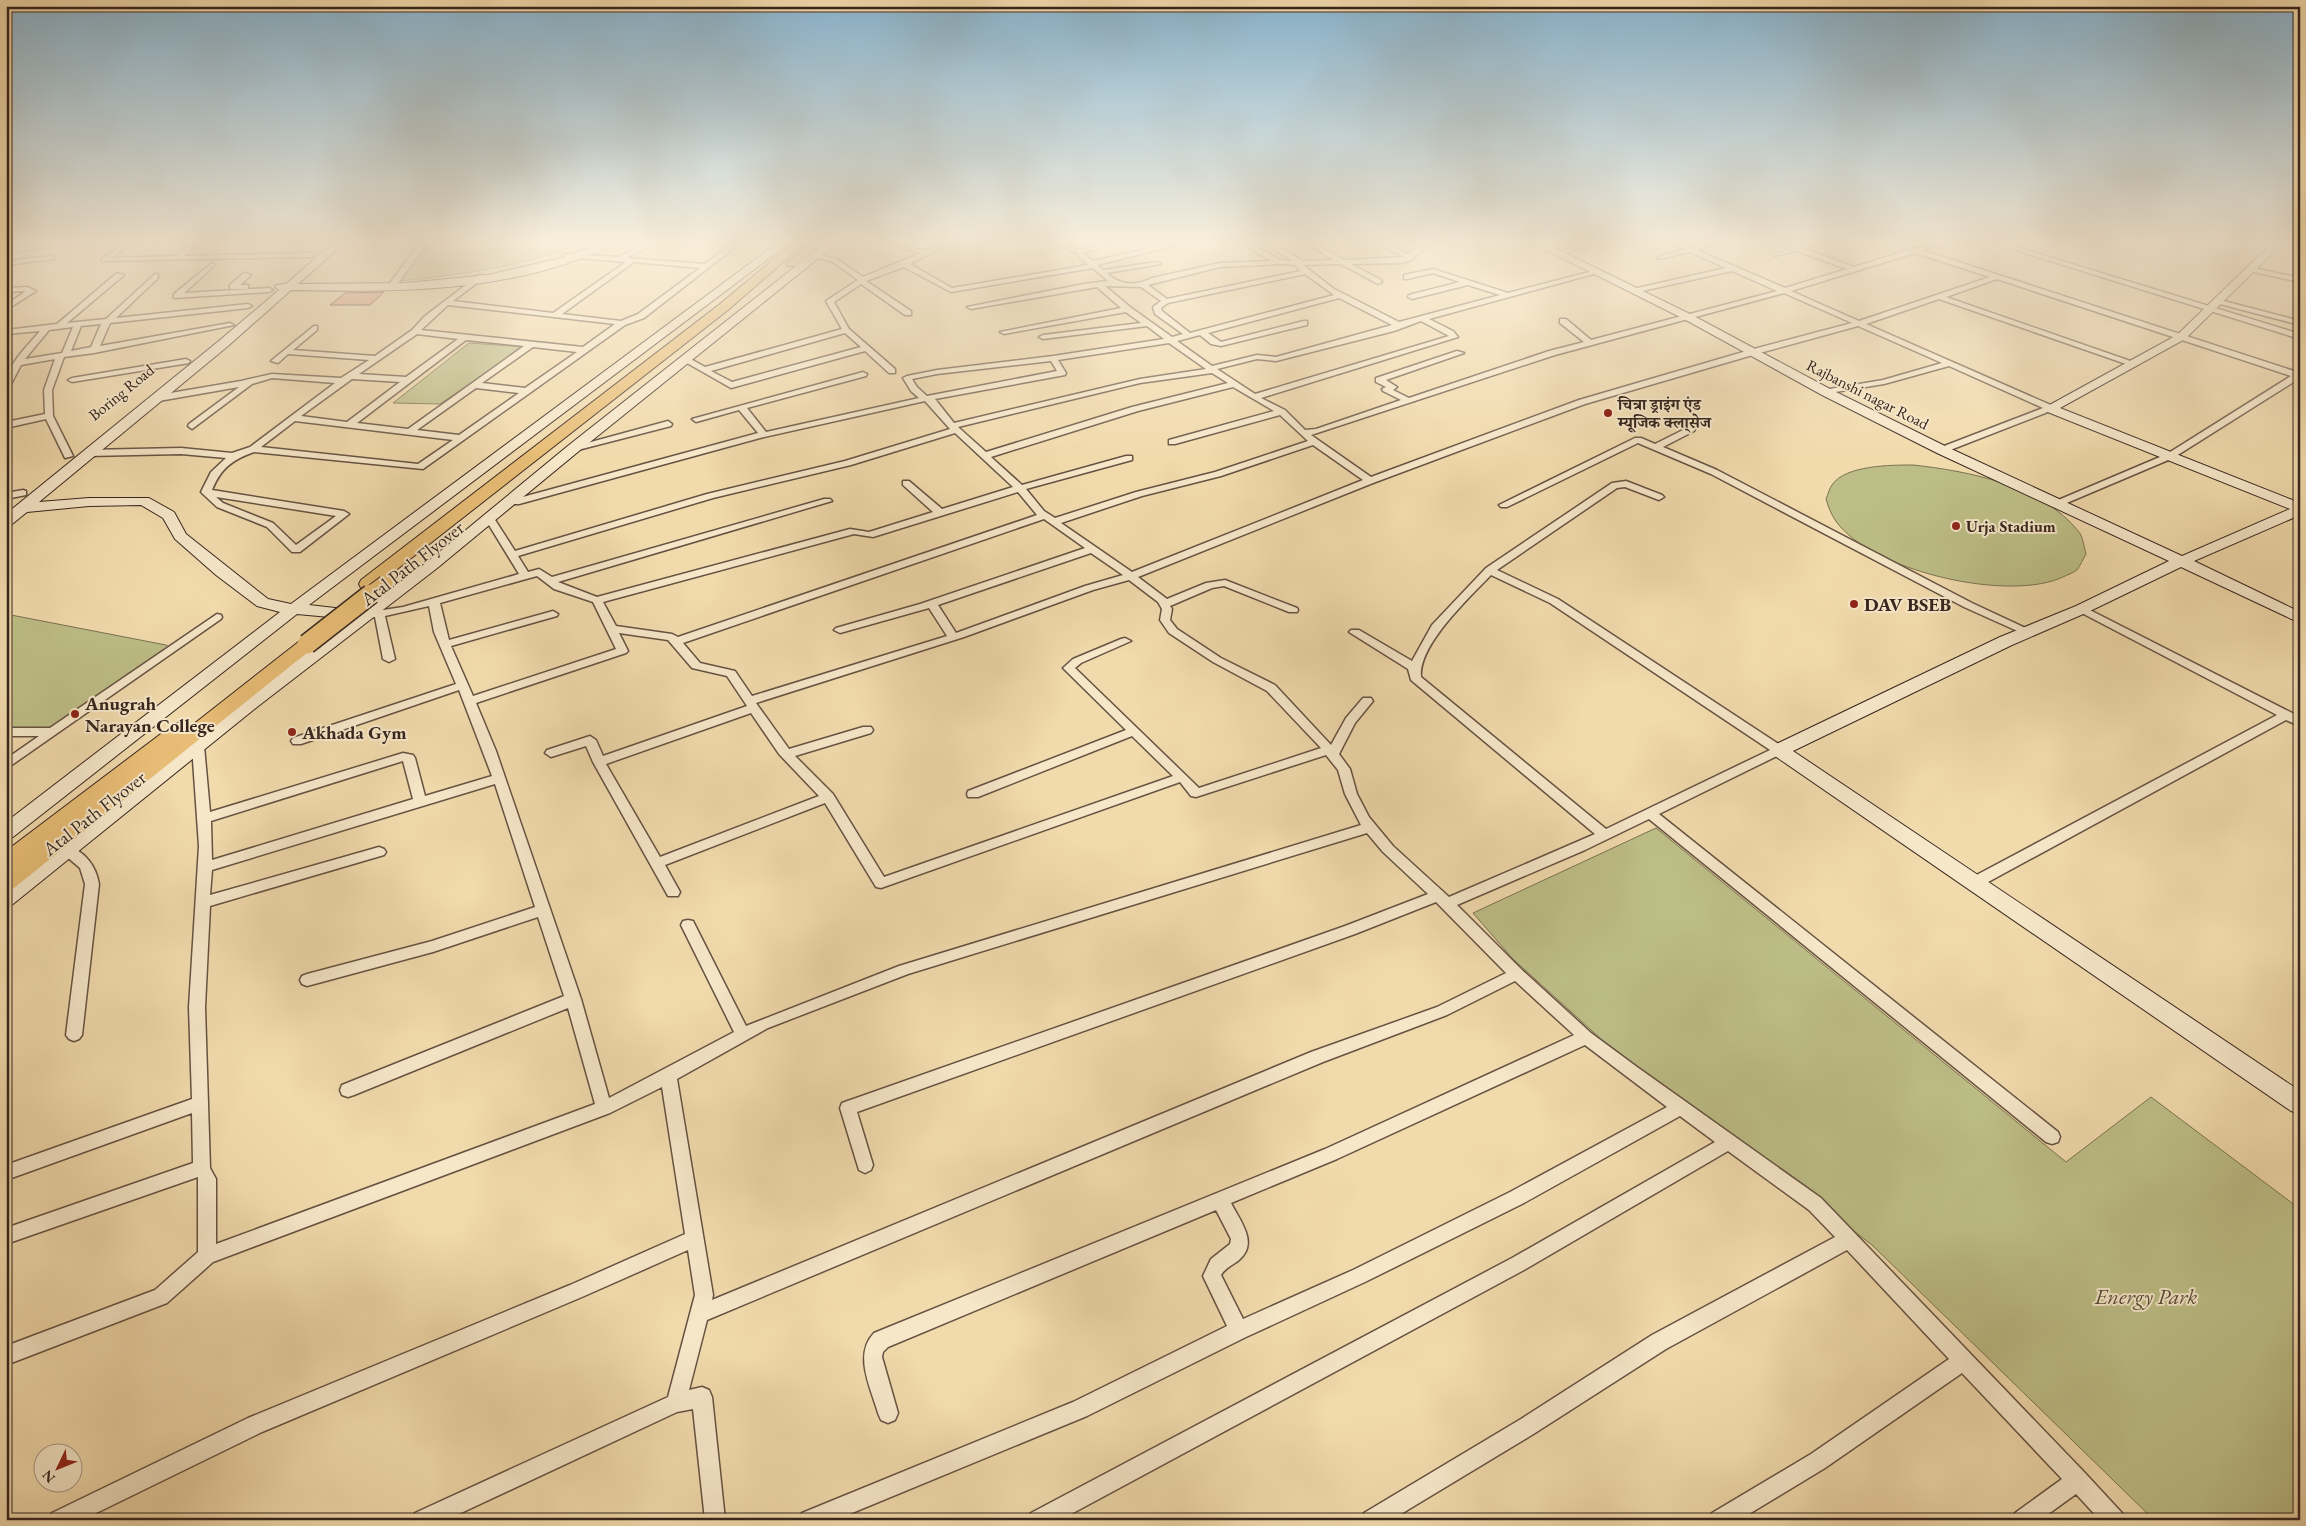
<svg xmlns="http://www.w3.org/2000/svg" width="2306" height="1526" font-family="'EB Garamond','Noto Serif Devanagari',serif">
<rect width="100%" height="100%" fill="#f1daac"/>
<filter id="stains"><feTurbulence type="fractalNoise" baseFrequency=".004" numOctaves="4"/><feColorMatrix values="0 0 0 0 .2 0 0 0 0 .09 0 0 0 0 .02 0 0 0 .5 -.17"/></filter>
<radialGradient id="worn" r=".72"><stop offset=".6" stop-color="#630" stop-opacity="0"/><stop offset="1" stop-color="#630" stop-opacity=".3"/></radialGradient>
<!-- green -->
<path fill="#bdbe87" stroke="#7a7252" d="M427 244H578C521 267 460 275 399 281Z
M469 343 525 347 440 404 393 403Z
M1913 465C1968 471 2042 485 2079 532 2083 537 2084 547 2086 554 2083 559 2080 566 2077 570 2073 573 2067 575 2063 577 2011 601 1893 574 1850 536 1837 525 1831 516 1826 499 1828 495 1829 489 1832 485 1845 465 1892 465 1913 465Z
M6 614 166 645 169 647 66 719 45 729 6 728Z
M1656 828 2066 1162 2151 1097 2300 1209V1520H2154L1872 1245 1602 1040 1513 959 1473 913Z"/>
<!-- building -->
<path fill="#e29b86" stroke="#37251e" d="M384 292 370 305H330L345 293Z"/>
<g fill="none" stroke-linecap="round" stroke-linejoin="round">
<!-- street casing -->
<g stroke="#665242" stroke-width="3">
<path id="street" d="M46 244H68L6 253V249Z
M122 244H130L112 258 175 256 190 244H197L184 256 311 253 314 255 311 257 102 261V259Z
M334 244H426L397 285H394L390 283 417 247H337Z
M645 244H654L627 258 705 264 731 244H739L644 318 625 325 423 469 254 452C232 460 221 468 212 490L344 511 349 514 300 552H292L267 527 217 507 203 494 201 492 211 472 226 458 181 454 88 456 83 453 88 450 181 448 232 453 250 447 335 383 272 378 252 384 192 429 188 426 189 424 239 387 153 402 149 399 153 396 241 381 272 374 341 378 369 360 288 354 278 363 271 361 314 326H317V330L293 350 375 356 412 330 425 316 479 275H482V279L453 301 553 313 626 262 565 257 562 255 563 254 618 257ZM634 262 700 268 638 314 621 321 562 314ZM448 305 615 324 583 347 421 330ZM417 334 458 339 406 377 359 374ZM466 340 524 346 408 429 357 423ZM533 347 577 352 525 388 482 383ZM352 379 400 382 347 422 301 416ZM476 388 519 393 459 435 417 430ZM295 421 453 440 418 464 261 447ZM216 497 336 516 296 545 273 523 223 503Z
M889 244C901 244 913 250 926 250 933 250 940 244 949 244L910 264 952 288 1088 265 1076 253 1054 244C1063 244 1070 249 1078 250 1086 250 1100 244 1111 244L1083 253 1093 261 1168 244H1180L1097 265 1103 270 1157 262 1161 264 1107 273C1121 286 1135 286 1152 278L1220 263 1271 261 1243 244H1251L1280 260 1293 261 1266 244H1274L1303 261 1334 260 1307 244H1315L1344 260 1404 257 1377 244H1386L1408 254 1423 244H1431L1414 257 1413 259 1403 263 1351 264 1381 280 1382 282 1378 284 1341 264 1303 265 1334 289 1399 322 1500 295 1468 285 1412 299 1408 297 1409 295 1460 282 1433 273 1407 279H1404V275L1433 269 1508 293 1597 270 1601 272 1429 319 1453 331 1458 337 1261 398 1285 410 1305 430 1316 429 1401 400 1383 391 1382 389 1386 387 1376 382V378L1457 351 1464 353 1386 380 1397 387 1393 390 1409 398 1549 351 1584 342 1560 323V319H1566L1591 340 1777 291 1732 271 1633 293V289L1726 268 1690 252 1658 259V257L1684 249 1675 244H1684L1691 247 1712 244 1697 250 1785 288 1847 269 1797 251 1774 256V254L1791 249 1782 244 1798 246 1817 244 1805 249 1854 267 1908 250 1893 244C1901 244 1906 247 1914 248 1921 249 1931 244 1939 244L1922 250 2300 373V378L2173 458 2062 505H2056V501L2167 454 2291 376 1997 279 1946 297 2136 363 2129 365 1939 299 1866 324 2053 406V410L1945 452H1939V448L2043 408 1949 366 1884 384 1823 394V390L1883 380 1942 363 1858 326 1756 354 1585 404 1373 483 1138 577 1167 599 1206 583 1225 580 1297 608 1298 610 1297 612H1289L1224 586 1212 588 1170 606 1172 609 1170 620 1177 629 1221 658 1275 685 1331 745 1346 718 1363 698H1371L1373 701 1355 723 1339 754 1350 769 1357 794 1369 817 1393 846 1449 897 1595 834 1411 680 1408 669 1349 632 1351 630H1359L1412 661 1432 625 1486 568 1612 483 1626 481 1662 495 1664 497 1659 500 1625 487 1617 488 1497 570 1558 599 1783 747 1785 750 1783 753 1659 814 2058 1132 2060 1137 2058 1142 2052 1144 2046 1142 1649 819 1585 850 1457 905 1522 970 1591 1033 1637 1067 1821 1198 2085 1473 2122 1513 2125 1520H2100L2076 1494 2040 1520H2012L2015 1513 2062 1479 1962 1373 1825 1468 1739 1520H1709L1712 1513 1811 1454 1949 1359 1847 1250 1666 1349 1535 1433 1391 1520H1361L1364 1513 1521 1419 1652 1335 1835 1237 1809 1210 1728 1151 1524 1270 1060 1520H1028L1031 1513 1512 1258 1715 1142 1680 1116 1522 1204 1365 1282 1246 1337 1087 1416 835 1520H799L802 1513 1073 1402 1227 1326 1203 1276 1211 1259 1230 1244 1231 1239 1216 1210 888 1347 883 1352 882 1357 898 1413 895 1420 888 1423 881 1420 878 1413C871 1388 853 1355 874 1333L1325 1149 1574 1035 1515 981 1447 1015 1323 1062 707 1320 689 1390 702 1387 709 1390 712 1397 725 1520H705L693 1409 677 1412 446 1520H412L415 1513 668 1397 695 1295 688 1250 582 1297 262 1432 82 1520H49L52 1513 248 1418 570 1285 685 1234 662 1087 610 1113 213 1262 167 1303 6 1365V1346L155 1290 198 1252V1177L6 1244V1228L193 1163 192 1113 6 1180V1165L192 1099 189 1007 199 846 192 746 194 743H202L204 746 210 812 403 753 413 755 415 758 425 796 492 776 459 690 301 744H293L291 741 293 738 456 684 434 632 429 606 385 616 395 659 389 662 383 659 375 617 363 619 358 616 363 613 403 607 519 574 484 517 486 515H492L515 551 707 494 845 461 950 429 925 401 760 438 519 504H505V500L519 498 758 433 739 410 696 422 692 419 863 372 867 374 866 376 747 408 766 432 919 398 911 391 903 378 907 376 937 370 1053 356 1164 339 1147 326 1043 339 1039 337 1043 335 1141 323 1126 312 1004 334 1000 332 1121 308 1097 287 971 309 967 307 1084 284 1108 281 1093 268 951 292 904 267 866 281 911 311V315H905L861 284 834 302 849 329 895 369V373H889L865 351 731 388 680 359 687 357 705 367 842 329 826 301 858 280 833 262 811 256 814 254 837 259 863 277 921 253ZM1915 253 1990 277 1859 321 1791 291ZM1283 264 1295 265 1301 271 1167 299 1148 285 1220 267ZM1305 274 1334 295 1190 333 1162 311 1161 308 1168 303ZM1105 286 1141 287 1161 301 1153 307 1155 314 1183 334 1172 337 1130 307ZM1784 293 1852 323 1750 350 1579 400 1371 477 1311 435 1555 355ZM1339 298 1392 325 1276 357 1257 355 1212 366 1177 341 1200 335 1211 344 1221 346 1307 325V321H1304L1221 342 1208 333ZM1421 321 1449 336 1255 394 1217 369 1257 359 1276 361 1394 331ZM845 333 861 347 732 382 711 371ZM1169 343 1206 369 1140 379 954 423 935 399 1065 375 1066 373 1058 360ZM1051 361 1057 371 927 396 917 387 912 379 937 374ZM1212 373 1228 383 1132 407 986 452 958 427 1140 383ZM1233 387 1274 411 1169 440V444H1175L1280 415 1308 441 1215 472 1136 492 1055 518 1044 511 1026 489 1132 460V456H1126L1022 485 991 457 1138 411ZM955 433 1013 487 942 509 909 481H903V485L933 512 869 532 850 529 597 597 558 582 832 501 830 499H824L552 577 539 569 528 572 518 556 713 498 851 465ZM1313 445 1363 480 1132 572 1061 523 1142 496 1221 476ZM1018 492 1037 515 678 637 672 634 616 626 603 602 854 534 873 537ZM1044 519 1085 548 920 604 836 628 834 630 840 633 929 608 947 636 752 696 735 671 700 663 683 643ZM1091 553 1123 575 1085 586 956 633 938 605ZM1491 575 1550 603 1770 750 1606 829 1421 677C1418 645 1470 597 1491 575ZM537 576 554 589 593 602 616 649 473 696 451 646 557 616 558 614 553 611 449 640 440 603ZM1129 580 1158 602 1162 609 1160 620 1169 633 1213 662 1267 691 1321 748 1199 788 1075 668 1081 663 1131 641 1125 638 1121 639 1073 659 1063 668 1126 730 968 791 967 794 968 797H978L1132 736 1173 776 884 877 833 794 795 756 871 733 873 730 871 727H863L789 749 756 703 964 637 1093 590ZM619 633 668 640 692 668 727 676 747 706 603 756 596 740 590 736 547 750 545 753 551 757 586 746 593 762 668 896H678L680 892 665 865 825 803 876 887 881 888 1180 782 1191 796 1196 797 1326 755 1338 770 1345 794 1361 825 899 966 746 1026 693 921 688 920 683 921 681 925 734 1032 609 1098 581 999 496 751 476 703 626 653 628 651ZM751 713 779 754 819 796 660 857 606 764ZM403 761 413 799 212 860 211 821ZM495 784 535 907 432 941 307 974 302 976 300 980 302 984 307 986 433 952 538 917 564 996 342 1085 340 1090 342 1095 348 1097 354 1095 568 1008 595 1104 216 1244V1179L210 1168 205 1007 210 906 384 855 386 852 384 849 379 847 210 895 212 870ZM1367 833 1383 852 1428 894 1345 926 842 1103 840 1108 859 1170 865 1173 871 1170 873 1165 857 1112 1355 934 1436 902 1506 973 1437 1007 1311 1052 712 1300 713 1295 677 1079 768 1028 908 974ZM1585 1045 1667 1107 1510 1192 1353 1270 1243 1319 1221 1275C1225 1268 1233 1265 1239 1260 1259 1243 1240 1221 1231 1203L1337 1159Z
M1587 244H1600L1558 255 1555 253Z
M1996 244H2007L2300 334V339Z
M52 256 55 258 54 259 6 265V261Z
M212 263 214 264V266L184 293 269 288 273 290 269 292 174 298V294Z
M2249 267 2300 278V282L2249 271Z
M117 273 124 275 67 323 106 319 155 274H158V278L116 318 248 304 252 306 248 308 110 323 100 346 230 323 234 325 94 353 64 357 52 390 53 416 73 456 65 458 46 419 6 428V422L45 414 44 390 55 359 21 365 10 386 6 388C6 365 26 348 40 331L6 334V330L57 324ZM101 324 91 347 71 351 81 326ZM73 327 62 353 25 359 49 330Z
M244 273 251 275 240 285H248V289H230V285Z
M27 287 36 291 6 310V305L26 291 6 292V288Z
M2216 299 2300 321V325L2216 303Z
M186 359 190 361 189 363 72 382 68 380 72 378Z
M668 421 672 424 671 426 574 451 569 448Z
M1691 426 1695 429 1694 431 1663 447 1717 470 1972 603 2034 632 2032 634H2024L1964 607 1711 474 1638 443 1507 507H1501L1499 505 1635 438H1641L1655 444Z
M23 490 26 491V495L6 499V493Z
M2082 606 2300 717V726L2286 720 1979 887H1969L1967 883 1969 879 2277 715 2078 611 2077 609Z
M217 614 221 615 222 617 221 619 6 769V759L39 736H6V728H50Z
M67 846C85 851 96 866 99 884L82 1035 79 1039 74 1041 69 1039 66 1035 85 884 80 868 60 851 62 848Z"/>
</g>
<!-- secondary casing -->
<g stroke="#37251e" stroke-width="2">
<path id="secondary" d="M332 244H343L298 284 406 283 488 275 565 257 598 244H613C606 251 591 254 582 258 490 293 387 292 291 290L228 346 39 502 89 498H149L174 512 186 534 268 599 291 604 776 244H788L309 605 361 611 426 563 569 445 824 244H836L579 451 436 569 257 707 13 904 6 907V887L245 699 351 619 297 614 13 837 6 839V822L280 612 257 606 216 575 175 539 163 518 141 505 89 506 27 512 11 525 6 526V514L220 340 279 290 275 287 276 285 286 284Z
M1534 244H1547L1692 315 1830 389 1947 447 2182 556 2290 509 2045 411 2044 408 2177 335 2271 244H2282L2185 339 2060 408 2300 503V515L2194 561 2300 612V623L2181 567 2088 612 2012 645 1793 751 2300 1091V1114L2291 1111 1772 754 1770 750 1772 746 2000 637 2076 606 2169 561 1937 453 1822 395 1684 319Z"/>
</g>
<!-- primary casing -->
<g stroke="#37251e" stroke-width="2">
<path id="primary" d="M792 244H804L728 310 373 588H361L359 584 361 580 720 304Z
M811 244H823L796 266H788L786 264 788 262Z
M307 639 313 640 316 644 313 648 14 888 6 890V851L174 724 181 722 188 724 190 727 301 640Z"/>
</g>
<!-- street -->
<use href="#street" fill="#f6e7c9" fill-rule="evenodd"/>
<!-- secondary -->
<use href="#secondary" fill="#f6e7c9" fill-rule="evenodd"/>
<!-- primary -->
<use href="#primary" fill="#e8bd76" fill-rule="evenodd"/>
<!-- primary-bridge-far1 casing -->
<g stroke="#37251e" stroke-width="17" stroke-linecap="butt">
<path id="primary-bridge-far1" d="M369 595 385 583"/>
</g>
<!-- primary-bridge casing -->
<g stroke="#37251e" stroke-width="22" stroke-linecap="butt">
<path id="primary-bridge" d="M307 644 371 594"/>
</g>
<!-- primary-bridge-far1 -->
<use href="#primary-bridge-far1" stroke="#e8bd76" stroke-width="15"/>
<!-- primary-bridge -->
<use href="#primary-bridge" stroke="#e8bd76" stroke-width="19"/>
</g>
<!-- sky -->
<linearGradient id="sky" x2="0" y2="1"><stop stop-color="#89b6d2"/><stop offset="0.53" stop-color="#f9eeda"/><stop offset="1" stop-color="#f9eeda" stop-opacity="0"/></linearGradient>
<rect width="2306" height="458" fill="url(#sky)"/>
<!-- markers -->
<g fill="#8f2418" stroke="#f6e7c9" stroke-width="2">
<circle cx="1608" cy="413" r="5"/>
<circle cx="1956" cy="526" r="5"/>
<circle cx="1854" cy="604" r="5"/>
<circle cx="75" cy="714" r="5"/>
<circle cx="292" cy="732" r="5"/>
</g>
<g text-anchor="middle" stroke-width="4" stroke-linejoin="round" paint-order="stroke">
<!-- far-street labels -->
<g font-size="16" fill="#37251e" stroke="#f6e7c9">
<text transform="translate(121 392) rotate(-39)" y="6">Boring Road</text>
<text transform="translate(1868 394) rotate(27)" y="6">Rajbanshi nagar Road</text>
</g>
<!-- far-poi labels -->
<g font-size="16" font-weight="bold" fill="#37251e" stroke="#f6e7c9" text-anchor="start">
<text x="1618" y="410">चित्रा ड्राइंग एंड<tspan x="1618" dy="18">म्यूजिक क्ला्सेज</tspan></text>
<text x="1966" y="532">Urja Stadium</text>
</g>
<!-- street labels -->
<g font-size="19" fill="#37251e" stroke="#f6e7c9">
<text transform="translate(412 563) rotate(-38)" y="7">Atal Path Flyover</text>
<text transform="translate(94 813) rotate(-38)" y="7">Atal Path Flyover</text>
</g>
<!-- poi labels -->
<g font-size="19" font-weight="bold" fill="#37251e" stroke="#f6e7c9" text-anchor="start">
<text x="1864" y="611">DAV BSEB</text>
<text x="85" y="710">Anugrah<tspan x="85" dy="22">Narayan College</tspan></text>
<text x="302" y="739">Akhada Gym</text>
</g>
<!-- near-park labels -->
<g font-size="22" font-style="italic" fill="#584b38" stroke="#f6e7c9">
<text x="2146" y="1304">Energy Park</text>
</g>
</g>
<!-- margin -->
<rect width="2306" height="1526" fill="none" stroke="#f1daac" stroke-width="25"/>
<rect x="8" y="8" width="2291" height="1511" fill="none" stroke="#37251e" stroke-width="2.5"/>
<rect x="12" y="12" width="2281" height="1501" fill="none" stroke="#37251e"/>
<!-- north arrow -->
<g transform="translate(58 1468) rotate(227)"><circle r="24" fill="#f6e7c9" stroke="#aa9985"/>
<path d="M0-4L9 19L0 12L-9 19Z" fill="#8f2418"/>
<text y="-8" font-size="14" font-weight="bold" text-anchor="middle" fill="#37251e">N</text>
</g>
<rect width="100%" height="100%" filter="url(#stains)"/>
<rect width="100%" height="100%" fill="url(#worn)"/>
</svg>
